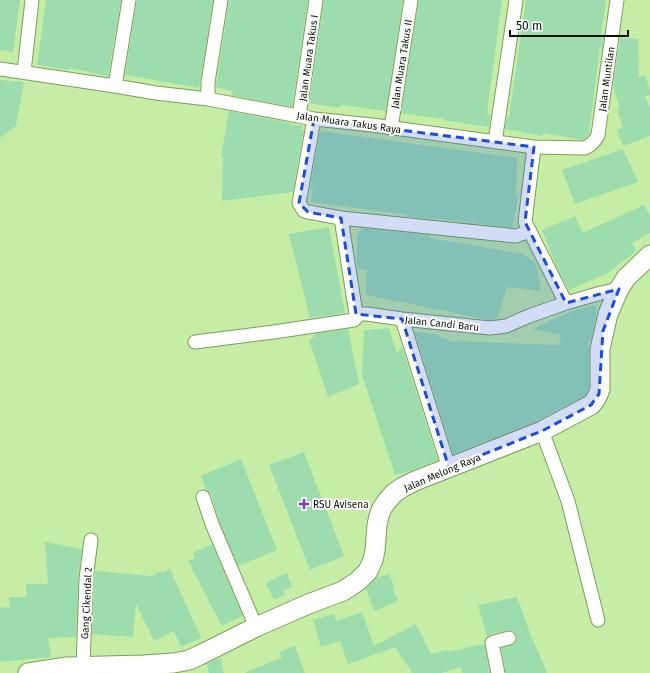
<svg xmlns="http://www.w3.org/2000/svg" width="650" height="673" font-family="'Fira Sans',sans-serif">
<rect width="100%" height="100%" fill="#c5eda5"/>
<!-- building -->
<path fill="#9ddcad" d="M0 0H20L13 52 0 50Z
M46 0H121L108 76 69 68V70L37 65Z
M137 0H213L199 88 125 75Z
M229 0H308L292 107 231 95 232 91 216 87Z
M324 0H403L386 111 341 105 340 108 309 103Z
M419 0H502L487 114H491L489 127 443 120 444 119 401 113Z
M526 0H606L601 36 604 37 602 51 600 46 589 135 583 140 543 133V136L505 129 507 116 509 117Z
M620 38 638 39 639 77 645 75 650 90V95L645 96 650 108V136L623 146 617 130 623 128 617 109H620L613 86Z
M0 80 24 82 16 126 0 138Z
M229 111 290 123 289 124 302 126 301 129H304L293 192 222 201 223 157H221Z
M320 131 517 158 516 195H519L512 228 433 218V219L401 216 409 215 311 202 313 189 310 190Z
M623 149 638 182 575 204 562 170Z
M644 205 650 215V233L632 243 636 251 608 273 569 290 558 270 542 230 575 216 583 233Z
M329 227 345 313 310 318 289 234Z
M362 228 430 235V238L523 254 536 264 541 291 507 287 497 319 490 320 366 295 367 270 357 268V236Z
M596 305V316L591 339 588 343 589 350V387L585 396 537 421 453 454 415 333V332L434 334 450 341 559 345 561 335 533 329 561 316 581 308Z
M389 328 397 353 402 347 438 460 410 471 395 475 362 375 364 330Z
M348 329 359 384 328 397 309 340 315 336 314 334Z
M304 452 344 556 310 570 269 465Z
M241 459 277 550 238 566 219 521 211 494 206 490 201 476Z
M45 542 82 549 78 579 76 637 48 638 51 657 0 662V608L10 607 9 597H26V584H48Z
M212 544 243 616 222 626 188 561 195 558 193 553Z
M170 569 201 638 181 647 174 631 154 641 136 604 133 637 92 634 94 580 95 571 151 576 161 571 162 573Z
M287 573 292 587 283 591 285 595 274 600 266 583Z
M389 574 395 588 393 589 398 601 374 611 366 589 376 578Z
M517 597 532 639H533L547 673H506L501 648 514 644 517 640V636L514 632 511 630H507L492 634 487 637 478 605Z
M362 612 374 646 416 624 431 654 447 650 448 652 484 644 490 673H462L461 667 441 673H412L402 657 401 658 396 647 348 664 340 641 321 647 313 620 334 614 336 621Z
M295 646 305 673H246V672L282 658 279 652Z
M221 659 224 673H209L207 664 215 660Z"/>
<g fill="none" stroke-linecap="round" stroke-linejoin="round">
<!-- minor casing -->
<g stroke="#7a9f5a" stroke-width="15">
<path id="minor" d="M0 69 115 86 156 93 208 99 314 119 372 125 534 147 585 148C591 145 595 142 598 135L617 0
M24 72 32 0
M115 86 129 0
M208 99V82L221 0
M299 116 316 0
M314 119 299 203 304 211 308 212 341 218 516 236 530 231
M391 128 411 0
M495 142 516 0
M534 147 525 222 566 303
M341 218 356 314H367L402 319 490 328 506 326 529 316 566 303 601 293 619 289
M402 319 449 468
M195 342 274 332 354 320 357 317 356 314
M542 431 568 501 598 620
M203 497 212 524 256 627
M83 667 86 579 91 540
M498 673 492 643 494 642 509 638"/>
</g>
<!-- secondary casing -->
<g stroke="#7a9f5a" stroke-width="21">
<path id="secondary" d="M28 673 67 667 143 665 174 663 189 660 200 655 256 627 306 605 343 591 358 581 368 571 373 560 375 551 377 525 379 516 382 508 387 501 394 493 403 487 415 481 542 431 591 405C596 400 598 396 600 389V349L608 314 619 289 626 278 650 255"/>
</g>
<!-- minor -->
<use href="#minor" stroke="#fff" stroke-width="13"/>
<!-- secondary -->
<use href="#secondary" stroke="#fff" stroke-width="19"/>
</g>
<!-- marked area -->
<path fill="#1d4ed8" fill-opacity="0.2" stroke="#1d4ed8" stroke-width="3" stroke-dasharray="8 5" stroke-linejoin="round" d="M314 119 534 147 525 222 566 303 619 289 603 331 599 394 591 405 542 431 449 468 402 319 356 314 341 218 308 212 299 203Z"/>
<!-- markers -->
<path fill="#883eb0" stroke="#fff" stroke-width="1.5" d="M302 498h4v4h4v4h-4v4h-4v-4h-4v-4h4z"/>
<g text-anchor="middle" stroke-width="4" stroke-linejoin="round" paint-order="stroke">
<!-- street labels -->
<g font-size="10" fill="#061200" stroke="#fff">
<text transform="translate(308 58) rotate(-82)" y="4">Jalan Muara Takus I</text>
<text transform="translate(401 64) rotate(-81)" y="4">Jalan Muara Takus II</text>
<text transform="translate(606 79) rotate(-82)" y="4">Jalan Muntilan</text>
<text transform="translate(349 122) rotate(8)" y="4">Jalan Muara Takus Raya</text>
<text transform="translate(442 323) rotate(6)" y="4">Jalan Candi Baru</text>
<text transform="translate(442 472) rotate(-23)" y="4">Jalan Melong Raya</text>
<text transform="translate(86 603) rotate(-87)" y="4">Gang Cikendal 2</text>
</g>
<!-- poi labels -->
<g font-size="10" fill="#061200" stroke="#fff" text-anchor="start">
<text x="313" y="508">RSU Avisena</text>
</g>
</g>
<!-- scale -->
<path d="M510 30v6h118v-6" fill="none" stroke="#061200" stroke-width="2"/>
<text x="516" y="30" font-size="12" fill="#061200" stroke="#ffffff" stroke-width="3" paint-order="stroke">50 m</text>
</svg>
